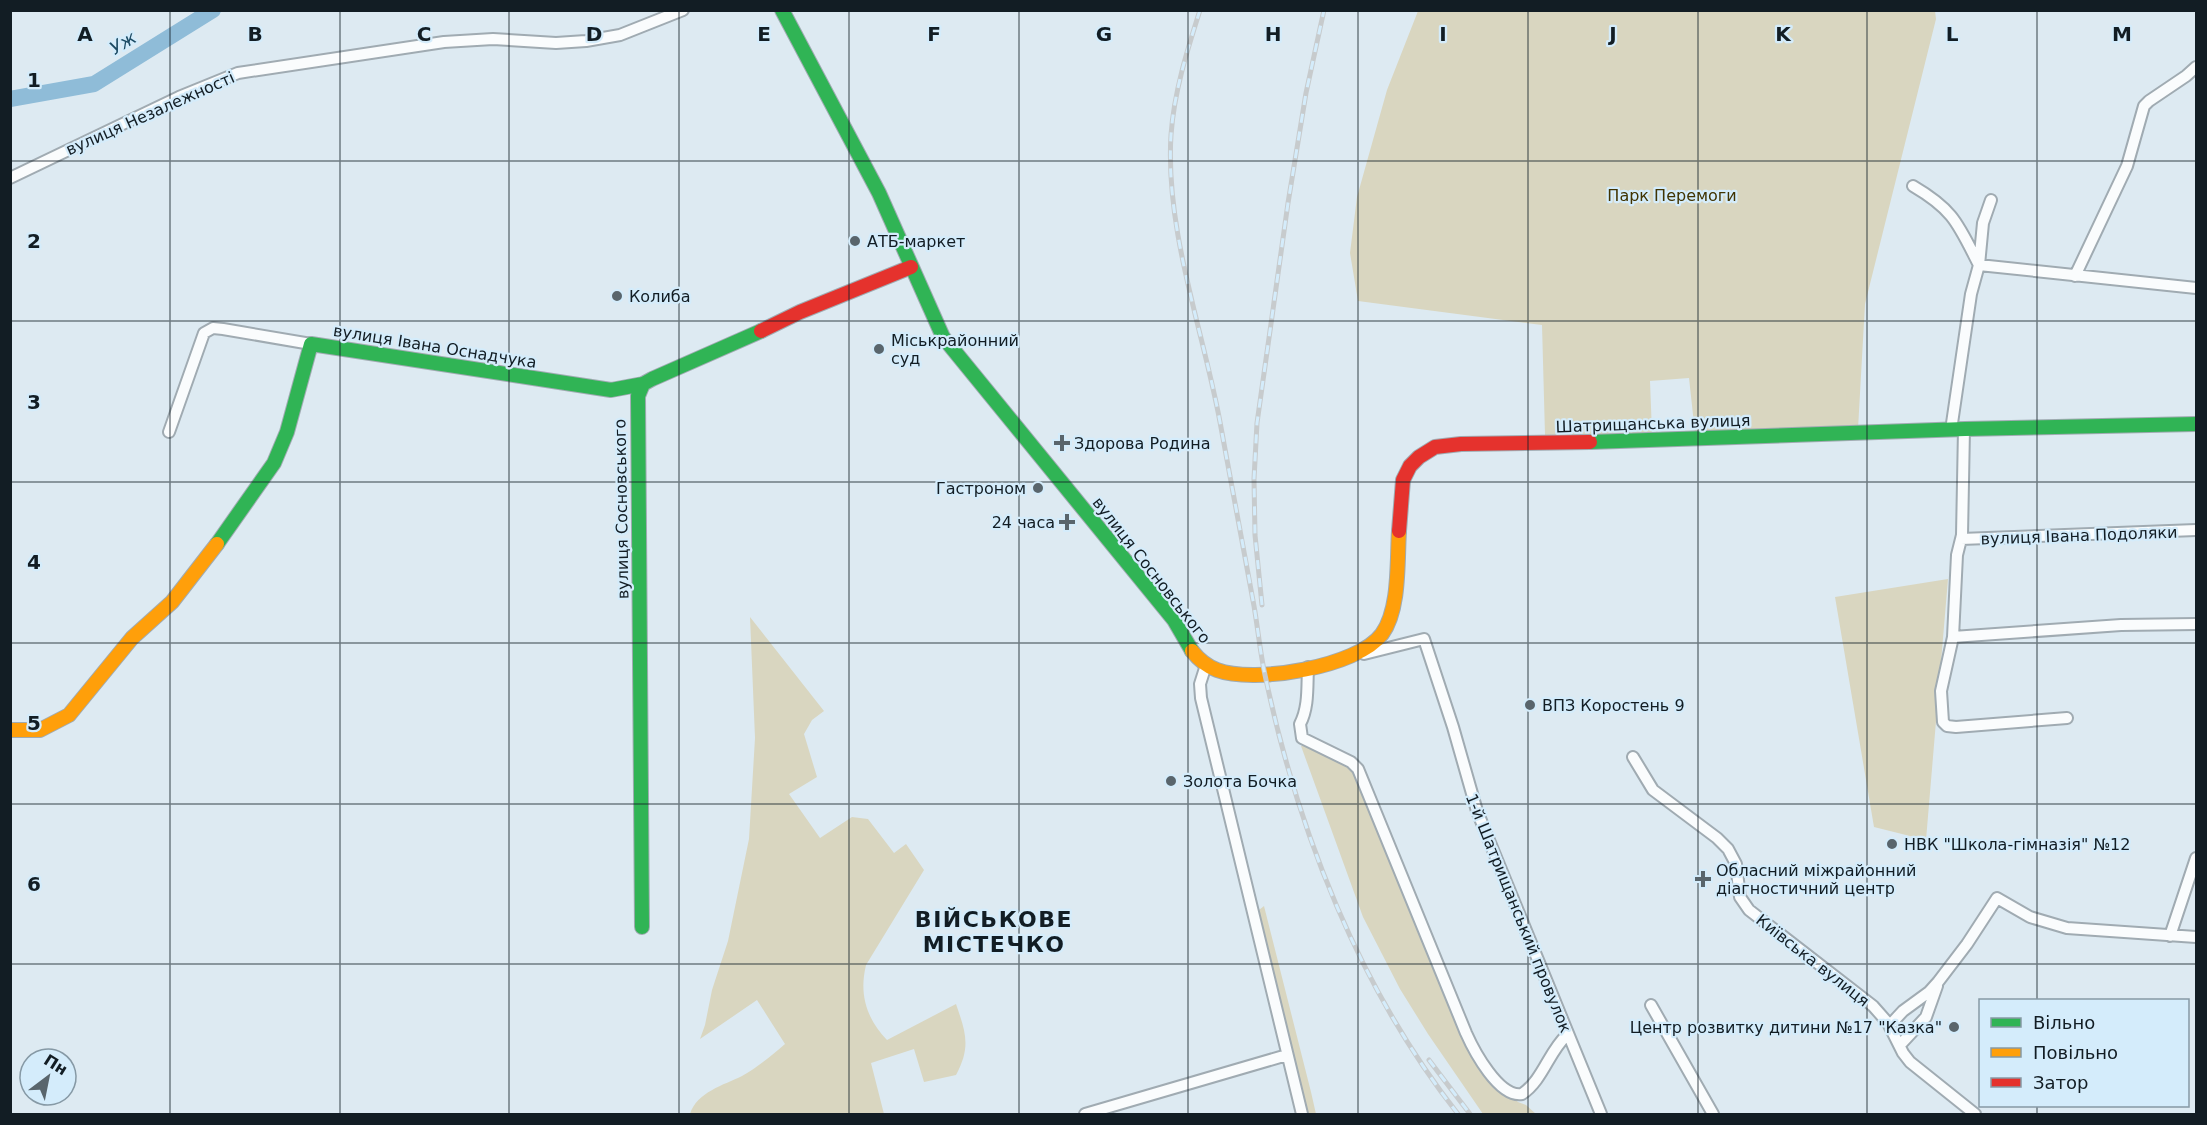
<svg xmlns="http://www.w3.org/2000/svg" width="2207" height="1125" font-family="'DejaVu Sans',sans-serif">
<rect width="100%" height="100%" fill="#ddeaf2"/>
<!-- green -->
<path fill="#d9d6c0" d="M1418 11H1935L1936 19 1865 304 1858 429 1695 433 1689 378 1650 381 1652 433 1545 435 1542 325 1358 301 1350 253 1357 197 1387 90Z
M1948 579 1926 840 1874 827 1835 597Z
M750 617 824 711 812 720 804 734 817 777 789 794 820 838 852 817 868 819 894 853 906 844 924 870 866 965C859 994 866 1018 887 1040L956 1004C966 1033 971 1047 956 1075L924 1082 914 1049 871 1063 884 1114H690C697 1092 724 1085 742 1076 757 1068 772 1055 785 1044L757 1000 700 1039 705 1025 712 990 728 941 749 839 755 738Z
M1307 745 1348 765 1354 774 1465 1039 1502 1088 1518 1102 1526 1105 1536 1114H1483L1428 1034 1400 989 1363 917 1301 746Z
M1264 906 1311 1092 1316 1114H1308L1260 914 1259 910Z"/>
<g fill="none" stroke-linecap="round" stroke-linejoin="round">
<!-- river -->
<path stroke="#8fbcd8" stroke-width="16" d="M10 99 94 84 213 10"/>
<!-- street casing -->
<g stroke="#a0abb2" stroke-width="14">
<path id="street" d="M10 178 179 97 238 73 444 42 493 39 556 43 586 41 620 35 683 10
M1913 186C1954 210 1958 224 1979 265L2196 288
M2075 276 2127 166 2144 106 2149 101 2186 76 2196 67
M1964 429 1962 535 1957 555 1953 637 1941 691 1943 722 1947 726 1956 727 2067 718
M1951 430 1971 294 1979 265 1983 223 1991 200
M169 432 204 333 213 328 223 329 311 344
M1961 539 2196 530
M1953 637 2121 625 2196 624
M1364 654 1424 639 1453 727 1477 811 1601 1114
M1206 665 1200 684 1201 698 1302 1114
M1308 667C1307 686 1309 707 1300 724L1302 738 1351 762 1358 769 1466 1033C1474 1051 1499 1098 1522 1094 1543 1080 1549 1051 1567 1035
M1633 757 1653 790 1717 838 1728 849 1736 864 1740 897 1749 910 1873 1006 1888 1023 1903 1053 1910 1062 1975 1114
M2170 936 2196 858
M1651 1005 1713 1114
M1890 1025 1903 1011 1929 992 1938 982 1967 944 1997 898 2030 917 2067 928 2196 937
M1900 1045 1926 1017 1937 986
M1085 1114 1287 1055"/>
</g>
<!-- fast casing -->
<g stroke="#a0abb2" stroke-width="16">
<path id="fast" d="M782 10 879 193 943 337 1174 620 1192 651
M1590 442 1965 429 2196 424
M217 544 274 463 287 432 311 344 611 390 643 384
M642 927 638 396 643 384 652 379 761 331"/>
</g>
<!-- slow casing -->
<g stroke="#a0abb2" stroke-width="16">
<path id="slow" d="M1192 651C1199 660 1206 666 1217 670 1254 684 1358 667 1382 634 1400 609 1397 562 1399 531
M10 730H40L69 715 132 638 172 602 217 544"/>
</g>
<!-- jam casing -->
<g stroke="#a0abb2" stroke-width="16">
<path id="jam" d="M761 331 800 312 911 267
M1399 531 1403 480 1410 466 1419 457 1435 447 1461 444 1590 442"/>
</g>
<!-- street -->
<use href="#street" stroke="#fafcfd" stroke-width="10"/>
<!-- fast -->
<use href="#fast" stroke="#30b455" stroke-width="14"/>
<!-- slow -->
<use href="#slow" stroke="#ff9f0a" stroke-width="14"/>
<!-- jam -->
<use href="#jam" stroke="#e5322d" stroke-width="14"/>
<!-- rail casing -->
<g stroke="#c7cbcd" stroke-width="5">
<path id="rail" d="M1200 10C1187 51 1174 92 1171 135 1165 230 1203 330 1220 422 1231 483 1243 544 1254 606 1258 629 1260 652 1265 675 1298 832 1359 988 1458 1114
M1262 605 1255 535 1254 479 1257 423 1288 203 1306 93 1324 10
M1429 1060 1470 1114"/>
</g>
<!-- rail -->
<use href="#rail" stroke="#d4ecfb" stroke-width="3" stroke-dasharray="9" stroke-linecap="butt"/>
</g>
<!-- grid -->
<path fill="none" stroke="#121d24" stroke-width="1.5" stroke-opacity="0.55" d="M170 10V1114M340 10V1114M509 10V1114M679 10V1114M849 10V1114M1019 10V1114M1188 10V1114M1358 10V1114M1528 10V1114M1698 10V1114M1867 10V1114M2037 10V1000M10 161H2196M10 321H2196M10 482H2196M10 643H2196M10 804H2196M10 964H2196M2037 1106V1114"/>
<!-- markers -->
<g fill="#59656c" stroke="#d4ecfb" stroke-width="2">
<circle cx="855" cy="241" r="6"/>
<circle cx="617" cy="296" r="6"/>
<circle cx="879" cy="349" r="6"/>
<path d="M1059 434h6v6h6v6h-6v6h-6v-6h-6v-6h6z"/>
<circle cx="1038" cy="488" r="6"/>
<path d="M1064 513h6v6h6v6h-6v6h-6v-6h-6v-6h6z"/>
<circle cx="1530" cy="705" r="6"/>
<circle cx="1171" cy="781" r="6"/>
<circle cx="1892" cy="844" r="6"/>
<path d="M1700 870h6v6h6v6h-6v6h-6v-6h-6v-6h6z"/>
<circle cx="1954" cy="1027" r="6"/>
</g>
<g text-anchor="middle" stroke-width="4.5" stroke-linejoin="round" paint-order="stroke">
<!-- street labels -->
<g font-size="16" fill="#121d24" stroke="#d4ecfb">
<text transform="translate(150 113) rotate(-24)" y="6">вулиця Незалежності</text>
<text transform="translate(435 346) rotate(9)" y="6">вулиця Івана Оснадчука</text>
<text transform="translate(1653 423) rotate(-2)" y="6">Шатрищанська вулиця</text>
<text transform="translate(621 509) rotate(-91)" y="6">вулиця Сосновського</text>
<text transform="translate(2079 535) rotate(-2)" y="6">вулиця Івана Подоляки</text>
<text transform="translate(1152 570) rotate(52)" y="6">вулиця Сосновського</text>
<text transform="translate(1519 913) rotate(68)" y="6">1-й Шатрищанський провулок</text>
<text transform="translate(1813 960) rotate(38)" y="6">Київська вулиця</text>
</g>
<!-- park labels -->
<g font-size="16" fill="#413300" stroke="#d4ecfb">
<text x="1672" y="201">Парк Перемоги</text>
</g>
<!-- poi labels -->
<g font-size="16" fill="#121d24" stroke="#d4ecfb" text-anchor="start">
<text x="867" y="247">АТБ-маркет</text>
<text x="629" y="302">Колиба</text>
<text x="891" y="346">Міськрайонний<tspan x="891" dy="18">суд</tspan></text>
<text x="1074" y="449">Здорова Родина</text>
<text x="1026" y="494" text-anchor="end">Гастроном</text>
<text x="1055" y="528" text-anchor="end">24 часа</text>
<text x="1542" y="711">ВПЗ Коростень 9</text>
<text x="1183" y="787">Золота Бочка</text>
<text x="1904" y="850">НВК "Школа-гімназія" №12</text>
<text x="1716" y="876">Обласний міжрайонний<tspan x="1716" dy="18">діагностичний центр</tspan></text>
<text x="1942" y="1033" text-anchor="end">Центр розвитку дитини №17 "Казка"</text>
</g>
<!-- water labels -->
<g font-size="18" font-style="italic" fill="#1b4a63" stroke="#d4ecfb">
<text transform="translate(123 43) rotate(-32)" y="6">Уж</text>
</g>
<!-- district labels -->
<g font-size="22" font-weight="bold" letter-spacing="1.5" fill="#121d24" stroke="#d4ecfb">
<text x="994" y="927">ВІЙСЬКОВЕ<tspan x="994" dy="25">МІСТЕЧКО</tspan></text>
</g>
</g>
<g font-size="20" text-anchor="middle" font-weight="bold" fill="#121d24" stroke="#d4ecfb" stroke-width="4.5" stroke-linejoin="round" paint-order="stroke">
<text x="85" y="41">A</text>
<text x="255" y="41">B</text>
<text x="424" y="41">C</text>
<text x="594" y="41">D</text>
<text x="764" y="41">E</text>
<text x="934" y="41">F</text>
<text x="1104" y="41">G</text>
<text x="1273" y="41">H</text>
<text x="1443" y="41">I</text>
<text x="1613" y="41">J</text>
<text x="1783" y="41">K</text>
<text x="1952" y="41">L</text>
<text x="2122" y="41">M</text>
<text x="34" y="87">1</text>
<text x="34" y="248">2</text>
<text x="34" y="409">3</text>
<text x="34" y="569">4</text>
<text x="34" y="730">5</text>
<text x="34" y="891">6</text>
</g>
<!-- border -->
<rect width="2207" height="1125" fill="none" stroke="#121d24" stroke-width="24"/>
<!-- legend -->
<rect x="1979" y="999" width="210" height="108" fill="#d4ecfb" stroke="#8699a5" stroke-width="1.5"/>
<rect x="1991" y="1018" width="30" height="9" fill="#30b455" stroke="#8699a5" stroke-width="1.5"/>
<text x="2033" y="1029" font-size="18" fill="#121d24">Вільно</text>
<rect x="1991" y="1048" width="30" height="9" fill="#ff9f0a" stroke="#8699a5" stroke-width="1.5"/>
<text x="2033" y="1059" font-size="18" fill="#121d24">Повільно</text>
<rect x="1991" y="1078" width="30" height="9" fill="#e5322d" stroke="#8699a5" stroke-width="1.5"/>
<text x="2033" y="1089" font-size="18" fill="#121d24">Затор</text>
<!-- north arrow -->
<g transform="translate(48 1077) rotate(32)"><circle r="28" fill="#d4ecfb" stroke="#8699a5" stroke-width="1.5"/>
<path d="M0-4.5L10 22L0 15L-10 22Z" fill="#59656c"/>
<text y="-9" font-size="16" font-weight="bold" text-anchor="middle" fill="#121d24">Пн</text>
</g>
</svg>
